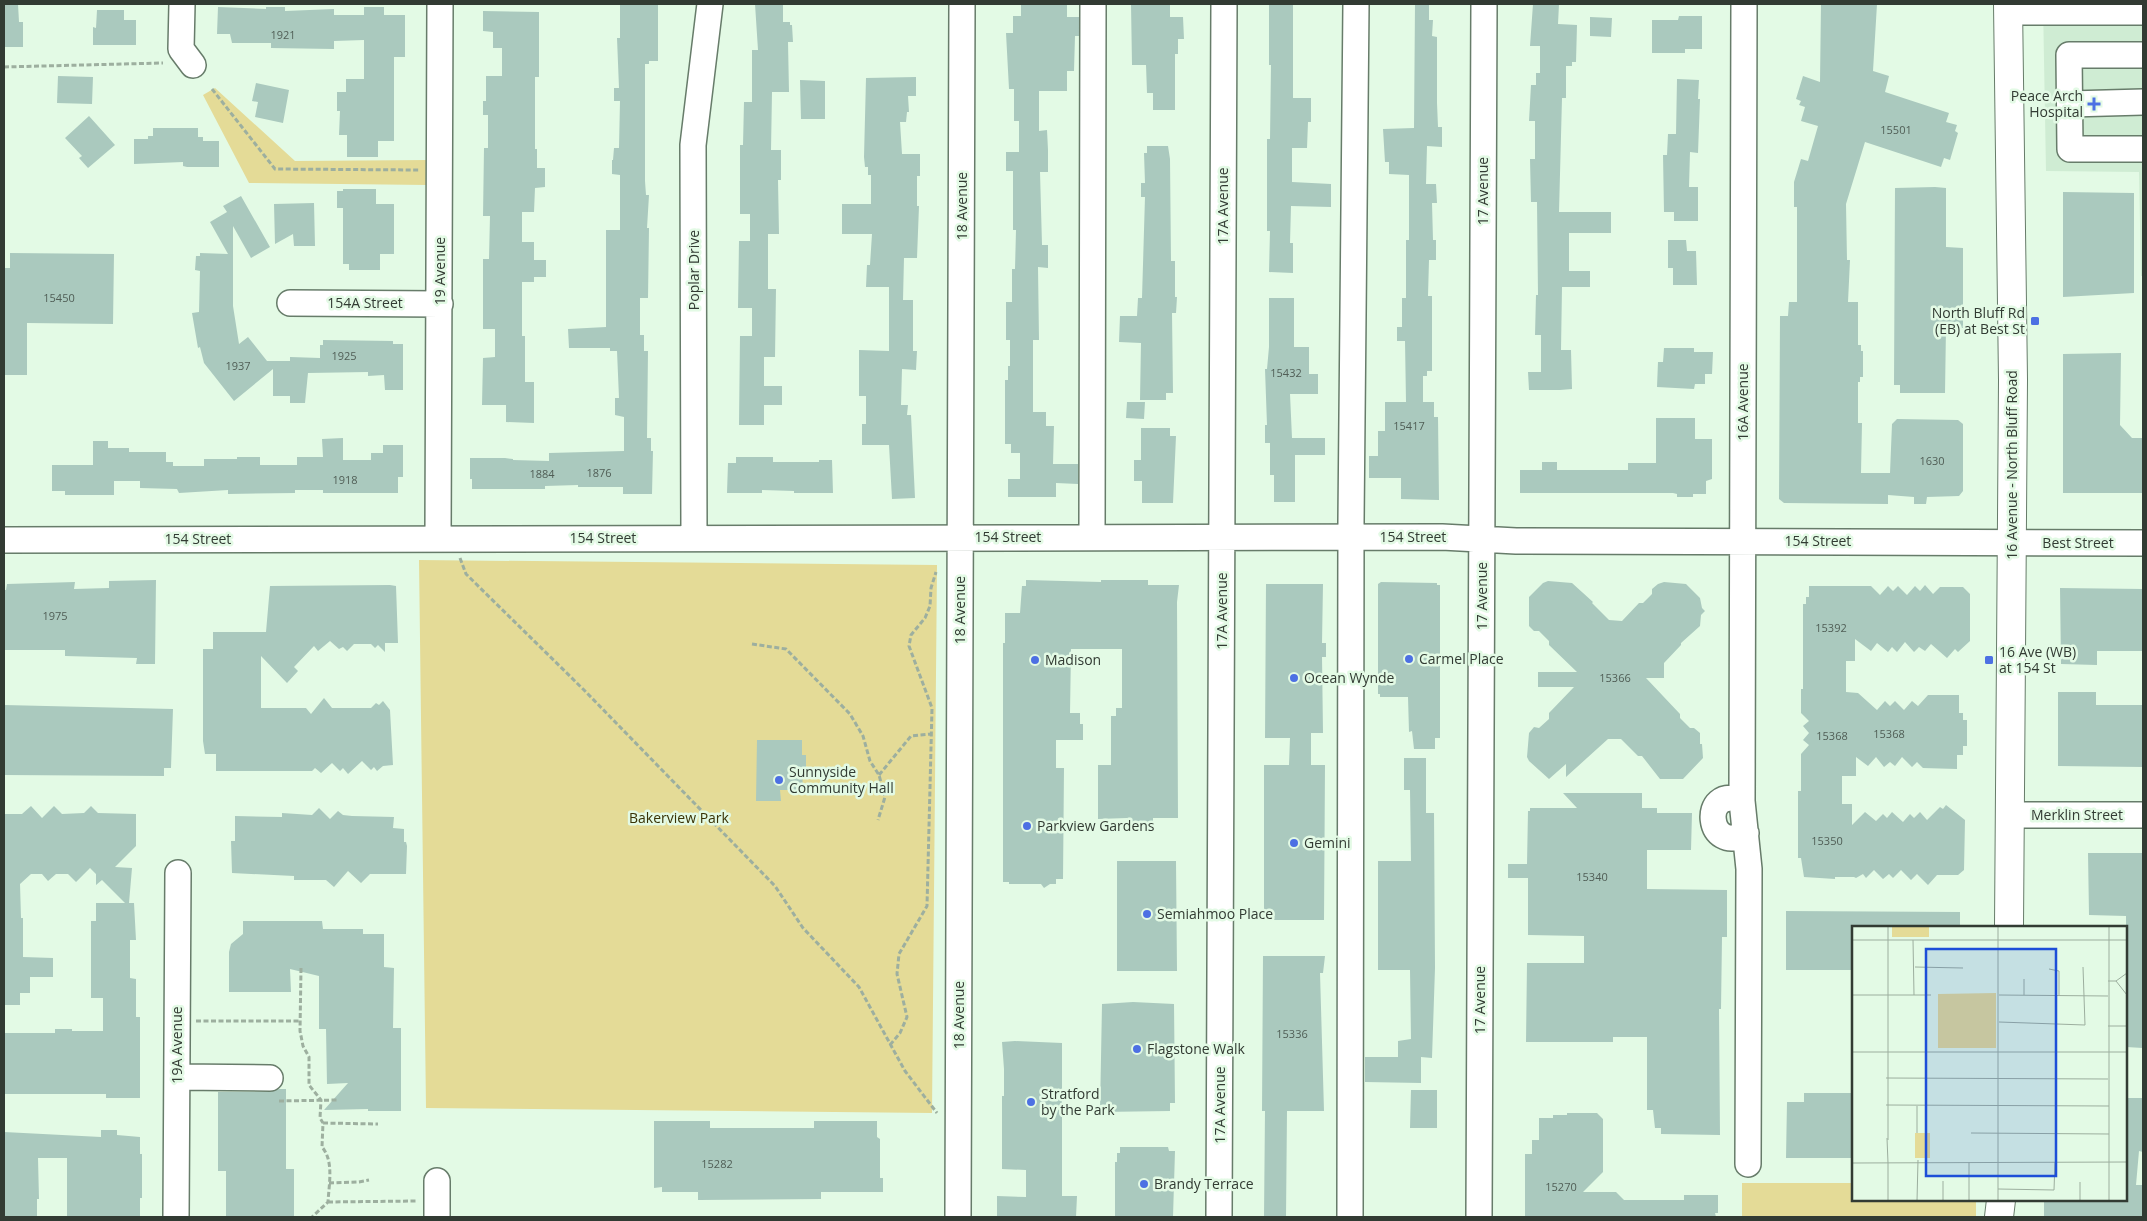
<svg xmlns="http://www.w3.org/2000/svg" width="2147" height="1221" font-family="'Open Sans',sans-serif">
<rect width="100%" height="100%" fill="#e3fae5"/>
<!-- built -->
<path fill="#cfecd3" d="M2043 4H2143V276H2141L2139 172 2046 171Z"/>
<!-- green -->
<path fill="#e4db97" d="M215 88 295 161 429 160 428 185 249 183 203 95Z
M419 560 937 565 932 1113 426 1108Z
M1742 1183H1853V1200H1976V1217H1742Z"/>
<!-- building -->
<path fill="#aac9be" d="M4 4H18L19 22H23V47H4Z
M620 4H658V61H649V64H645V181L646 195H649L647 228H649L648 298H640V335H644V351H648L647 438H651V451H653L652 494H623V487H578V485L545 486V489H472V479H470V458H505L513 459V460L549 461V453L624 451V417L615 415V398H619L617 351H610V348H569L568 329 606 327V230H620V175L612 174V160H613L614 148H619L620 101H614V88H619L617 38H620Z
M755 4H783V22H790V25H792L793 42H788L789 92H772L771 150H781V180H778L779 234H768V289H776L775 357H764V386H782V405H764V425H739L740 336H752V308H738L739 241H750V214H740V145H743L744 102H752V50H758Z
M1021 4H1067V17H1079V36H1075L1074 71H1067V91H1039V131L1047 130 1048 150V172H1040L1042 245H1048V268L1038 267 1039 340H1033V412H1046V426H1054L1053 464H1078V484L1056 483V497H1008V479H1020V453H1011V444H1005V380H1008V366H1010V340H1006V302H1012V269H1015L1016 230H1013V171H1006V152H1019V121H1014V89H1009L1006 33H1013V16H1021Z
M1131 4H1170V17H1183L1184 39H1178V54H1175V110H1153V93H1147L1146 65H1132Z
M1269 4H1293V98H1311V122H1308L1307 148H1292V182L1331 184V207L1291 206 1290 243H1293V273L1269 272 1270 231H1267V139H1270L1271 65H1269Z
M1415 4H1429V20H1433L1432 36 1437 37V103L1438 127H1442V147L1427 146 1426 184H1436L1437 203H1432L1433 240H1436V260H1429L1428 296H1432V371H1427V376H1423V402H1434V417H1438L1439 500 1401 499V478H1369V456H1378V431H1385V402H1406L1405 341H1397V327H1402V298H1406V240H1409V175L1389 174V162H1385L1383 129 1414 128Z
M1533 4H1559L1558 24 1577 25 1576 62H1572V66H1566V98H1562L1559 212H1611V233H1569V271H1590V287H1562L1561 350H1571L1572 389 1560 390H1529L1528 372H1541V335H1535L1536 295H1538L1537 202H1531L1530 159H1535V121H1529L1531 85H1536V73H1540V46H1530Z
M1821 4H1877L1873 71 1889 76 1885 92 1949 113 1946 122 1957 125 1955 131 1958 133 1950 160 1944 158 1941 167 1865 142 1846 204 1847 260H1850L1848 302H1858V345H1861V351H1863V377H1860V382H1858V423H1862L1861 473H1890L1892 424 1897 419 1958 420 1963 424V491L1959 496 1927 497 1926 504H1914V497L1888 495V504L1784 503 1779 499 1780 316H1788L1789 302H1797V207H1794V182L1801 159 1808 161 1818 126 1801 121 1805 107 1799 105 1801 101 1796 99 1803 76 1820 82Z
M218 7 266 9V7H285V11L334 9V15H364V7H384V15H405V57H394V141H378V157H347V135H339L340 111H337V92H346V79H364V40L334 41V49L271 48V43H232L230 34H217Z
M97 10H124V20H136V45H93V27L96 28Z
M483 11 539 12V77H535V149H537V168H545V187L535 188 534 212H522V242H534V260H546V277H534V282H522V336H525V382H534V423L506 422V405H482L483 358 495 357V329H483V259H489L490 216H483L484 148H488V115H483V101H486V76H502V48H493V32L483 31Z
M1679 16H1702V49H1685V53H1652V20H1678Z
M1590 17 1612 18 1611 37 1590 36Z
M58 76 93 77 92 104 57 103Z
M916 77V96H908L909 112H907L906 122H900L902 154H920V176H917V206H919L917 258H904L903 300H913V351H917L916 370 902 369 901 405H908L907 415H911L915 498 892 499 889 445H862V424H866V396H859V350L889 351V287H866L867 265H870L872 234H842V204H871V175H868V167H865L864 157 866 78Z
M1677 79 1699 80 1698 99H1700L1698 153 1690 152 1689 187H1698V221H1674V212H1664L1663 155H1667L1668 134H1676Z
M800 80 825 81V119H801Z
M256 83 289 90 283 123 255 117 258 102 252 101Z
M89 116 115 145 88 168 79 158 82 156 65 138Z
M153 128H198V137H203V141H219V167H187L183 166V162L134 164V139H148V136H153Z
M1147 146H1168L1170 159 1171 261H1175V297H1177L1176 313H1172L1173 393H1166V400H1140L1141 343 1119 342 1120 316H1137L1138 298H1142L1145 197H1141V183H1145L1144 153H1147Z
M1935 187 1946 188V247L1963 248V328L1946 327 1945 393H1900V385H1894L1895 188Z
M343 189H376V204H394V254H380V270H349V264H343V208H337V191H343Z
M2063 192 2134 193V293L2063 297Z
M241 196 270 247 251 258 233 226V306L239 344 248 337 267 361H290V357L320 358V345H323V340L393 341V344H403V390H385L384 375 368 376V372L308 373 305 403H290V396H273V369L234 401 204 363 200 347 198 348 192 313 199 312 200 271 195 270 196 256H200V253L228 254 210 222 227 212 223 206Z
M314 203 315 246H294L293 234 275 244 274 204Z
M1668 240H1686L1687 251H1696L1697 285H1673V268H1668Z
M10 253 114 254 113 324 27 323V375H4V268H10Z
M1269 298H1294V347H1309V374H1318V394H1290L1292 438H1325V455H1295V502H1274V475H1270V443H1265V425H1267L1265 369H1267L1269 347Z
M1664 348H1694V352H1713L1712 374H1705V384H1695L1694 389 1657 387 1658 362H1663Z
M2121 353 2120 425 2132 438H2143V493H2063V354Z
M1127 402H1145L1144 419 1126 418Z
M1656 418H1695V439H1712V479L1706 481V494H1693V497H1677V494L1673 493H1520V470H1542V462H1557V470H1628V463H1656Z
M1141 428H1170V436H1176L1173 503H1142V481H1134V460H1141Z
M343 438V460H371V453H383V445H403V477H398V493H323V490H295V493L228 494V490L179 493 177 489 140 488V481H114V495H65V491H52V465H93V441H108V448H129V452H166V462H173V466H204V459H237V457H260V465H297V457H323L322 439Z
M736 457H773V462H819V460H832L833 493H794V491L762 490V493H727L728 463H736Z
M156 580 155 664H136L137 658 65 656V650H4V590H6L7 584 75 582 74 589 109 588V581Z
M1026 580 1101 582V580H1148V585H1179L1177 602 1178 818H1153V823H1130L1127 822V818L1098 819V765H1111V716H1116V708H1122V649H1071L1070 713H1080V724H1083V740H1056V768H1064L1063 879H1056V884H1050L1044 888 1041 884H1009V882H1003V643H1005V613H1020L1022 586H1026Z
M1548 581 1572 583 1593 602 1592 603 1609 620 1622 621 1639 603H1643L1652 594V589L1658 584 1664 582 1686 584 1700 598 1702 608 1705 611 1701 615 1700 626 1681 643V645L1664 663V678H1646L1680 714V718L1690 728H1694L1700 733V744H1702L1703 758 1683 779H1660L1642 756H1638L1621 739H1608L1566 777V764L1549 779 1529 761 1527 757 1529 733 1534 727 1539 728 1549 719V713L1574 687H1538V672H1577L1549 645V641L1539 631H1534L1529 626V597L1543 583Z
M1381 582 1437 583V585H1440V738H1435V749H1414L1412 731 1409 732 1408 697H1380V694H1378V584Z
M1266 584H1323L1322 643H1326V657H1322L1323 733H1311V765H1325L1324 920H1264V765H1289L1290 738H1265Z
M390 585 396 586 398 643H385V652L378 645 375 648 371 644H354L347 651 343 647 339 649 330 641 318 651 314 646 294 667 298 671 287 683 261 656V708H306L311 714 324 698 332 708H371L376 703 379 705 383 701 390 710 393 765 383 766 377 771 374 767 371 770 362 761 348 774 343 768 340 771 332 763 321 773 315 768 312 771H216V754H205L203 741V649H213V632H266L270 586Z
M1925 585 1933 594 1940 587H1963L1970 594V641L1958 652 1955 649 1947 658 1931 644 1925 651 1919 647 1914 652 1905 642 1897 652 1892 647 1888 652 1877 643 1871 651 1855 639V661H1846V692L1858 693 1877 710 1885 701 1890 706 1895 701 1904 710 1912 701 1918 706 1928 695H1959V713H1963V720H1967V746H1963V755H1957V769L1923 768 1917 762 1912 767 1902 757 1895 766 1890 762 1884 767 1876 757 1868 766 1856 757V776H1842V804H1852V825L1865 812 1876 821 1883 814 1887 818 1892 812 1903 822 1910 814 1914 818 1920 812 1927 820 1940 807 1943 809 1946 805 1965 820 1964 870 1958 875H1937L1928 885 1917 874 1911 880 1901 870 1893 878 1889 874 1883 879 1874 870 1866 878 1863 874 1856 878 1854 877H1835V879L1804 877 1801 858H1798V791H1801V754L1809 745 1803 740 1809 733 1803 726 1809 721 1801 713V689H1803V604H1806V597H1809V586H1871L1880 595 1888 586 1893 591 1898 586 1907 595 1915 586 1920 591Z
M2060 588 2143 589V651H2097V665L2061 664Z
M2058 692H2096V705H2143V767L2058 766Z
M4 705 173 709 171 768H164V776L4 775Z
M757 740H802V755H806V770H802L803 790H780L781 801H756Z
M1404 758H1426V813H1434L1435 968 1432 1058 1421 1057V1083L1365 1082V1057H1398V1041L1411 1039 1410 970H1378V861H1411L1410 790H1404Z
M1563 793H1642V808H1657V813H1692L1691 850H1647V889L1727 890V937H1722L1721 1009H1719L1720 1135 1661 1134V1128H1655L1653 1110H1647V1037H1613V1042H1526L1527 963H1584V936L1528 935V878H1508V864H1527L1528 811H1530V808H1577Z
M31 806 42 818 54 806 62 814 84 813 91 806 98 813 136 814V846L115 867 132 868 129 903H134L136 940H130V978L136 979V1017H140V1098H106V1094H4V1033H55V1029H72V1031H103V998H91V921H96V903H125L102 880 96 885V874L90 868 76 882 68 874H56L48 881 42 874H31L20 884 21 918H23V957L53 958V977H30V993H20V1005H4V814H22Z
M319 808 330 819 338 811 343 815 352 816 394 817 393 828 404 829V842H406L407 846 406 874H370L361 883 348 871 334 887 326 880H294V876L232 873 231 841H235V816L282 817V813L312 815Z
M2088 853H2143V1048L2126 1047V916L2089 915Z
M1117 861H1176L1177 971H1117Z
M1786 911 1960 912V927H1853V970H1786Z
M243 921H322L323 929H363V934H384V967L394 968 393 1028H401V1111H368V1109L324 1110 348 1083 327 1084 326 1029H319V976L290 969 291 992H229V952L231 944 243 934Z
M1263 956H1325L1323 973H1320L1324 1111H1287L1286 1217H1264L1265 1111H1262Z
M1133 1002 1174 1004 1175 1103H1170V1111L1100 1112 1102 1004Z
M1015 1041 1062 1043V1196H1077L1076 1217H997V1196L1026 1197V1170L1002 1169V1096H1004V1069L1002 1042Z
M279 1089H286V1169H294V1217H226V1171H218V1092H270Z
M1411 1090H1437V1128H1410Z
M1804 1093H1853V1158H1786L1787 1102H1804Z
M2126 1098H2143V1152L2139 1151 2136 1185H2143V1217H2044V1200H2126Z
M1567 1113H1597L1603 1119V1172L1583 1192H1616L1624 1200H1684V1195H1718V1213H1715L1716 1217H1525V1154H1532V1140H1539V1118H1553V1115H1567Z
M654 1121H710V1128H814V1121H877V1137L880 1139V1178H883V1192H821V1199L698 1200V1192H662V1187L654 1188Z
M101 1130H117V1135L140 1137V1154H142V1198H140V1216H67V1158H38L39 1199H37V1216L4 1217V1132L101 1137Z
M1120 1147H1168L1169 1151H1175L1173 1217H1115V1162H1117V1153H1120Z"/>
<g fill="none" stroke-linecap="round" stroke-linejoin="round">
<!-- minor casing -->
<g stroke="#677c6a" stroke-width="28">
<path id="minor" d="M182 4 181 49 193 65
M2008 12H2143
M2143 55H2069L2070 149H2143
M2070 104 2143 102
M290 303 440 304
M1092 537 1093 4
M438 538 440 4
M694 538 693 145 710 4
M4 540 1442 537 1516 541 2143 543
M1742 801 1744 4
M2010 815H2143
M1746 833C1707 857 1699 784 1742 801L1749 869 1748 1164
M177 1077 270 1078
M176 1217 178 873
M437 1217V1181
M958 1217 962 4
M1219 1217 1224 4
M1350 1217 1351 521 1356 4
M1479 1217 1484 4"/>
</g>
<!-- major casing -->
<g stroke="#677c6a" stroke-width="30">
<path id="major" d="M2008 4 2013 380 2009 927
M1999 1217 2001 1200"/>
</g>
<!-- path -->
<path stroke="#9daf9f" stroke-width="3" stroke-dasharray="5 2.5" stroke-linecap="butt" d="M4 67 163 63
M212 89 275 169 419 170
M460 558 466 574 584 690 775 886 803 928 859 987 905 1071 937 1113
M752 644 786 649 850 714 863 736 870 761 879 775 885 797 878 820
M879 775 911 736 931 734
M301 968 300 1031 303 1046 309 1057V1085L321 1100 320 1118 323 1123 322 1147C334 1161 329 1184 328 1202L312 1217
M196 1021H300
M890 1045 900 1033 907 1017 897 974 899 954 927 906 932 708 909 646 911 635 925 618 930 606 931 588 936 572
M279 1101 338 1100
M323 1123 378 1124
M329 1183 359 1182 369 1180
M328 1202 416 1201"/>
<!-- minor -->
<use href="#minor" stroke="#fff" stroke-width="25"/>
<!-- major -->
<use href="#major" stroke="#fff" stroke-width="28"/>
</g>
<!-- markers -->
<g fill="#4d70e3" stroke="#e3fae5" stroke-width="2">
<path d="M2091.5 96.5h5v5h5v5h-5v5h-5v-5h-5v-5h5z"/>
<rect x="2030" y="316" width="10" height="10" rx="2.5"/>
<circle cx="1409" cy="659" r="5"/>
<circle cx="1035" cy="660" r="5"/>
<rect x="1984" y="655" width="10" height="10" rx="2.5"/>
<circle cx="1294" cy="678" r="5"/>
<circle cx="779" cy="780" r="5"/>
<circle cx="1027" cy="826" r="5"/>
<circle cx="1294" cy="843" r="5"/>
<circle cx="1147" cy="914" r="5"/>
<circle cx="1137" cy="1049" r="5"/>
<circle cx="1031" cy="1102" r="5"/>
<circle cx="1144" cy="1184" r="5"/>
</g>
<g text-anchor="middle" stroke-width="5" stroke-linejoin="round" paint-order="stroke">
<!-- number labels -->
<g font-size="11" fill="#505e56">
<text x="283" y="39">1921</text>
<text x="1896" y="134">15501</text>
<text x="59" y="302">15450</text>
<text x="344" y="360">1925</text>
<text x="238" y="370">1937</text>
<text x="1286" y="377">15432</text>
<text x="1409" y="430">15417</text>
<text x="1932" y="465">1630</text>
<text x="599" y="477">1876</text>
<text x="542" y="478">1884</text>
<text x="345" y="484">1918</text>
<text x="55" y="620">1975</text>
<text x="1831" y="632">15392</text>
<text x="1615" y="682">15366</text>
<text x="1889" y="738">15368</text>
<text x="1832" y="740">15368</text>
<text x="1827" y="845">15350</text>
<text x="1592" y="881">15340</text>
<text x="1292" y="1038">15336</text>
<text x="717" y="1168">15282</text>
<text x="1561" y="1191">15270</text>
</g>
<!-- poi labels -->
<g font-size="14" fill="#323b33" stroke="#e3fae5" text-anchor="start">
<text x="2083" y="101" text-anchor="end">Peace Arch<tspan x="2083" dy="16">Hospital</tspan></text>
<text x="2025" y="318" text-anchor="end">North Bluff Rd<tspan x="2025" dy="16">(EB) at Best St</tspan></text>
<text x="1999" y="657">16 Ave (WB)<tspan x="1999" dy="16">at 154 St</tspan></text>
<text x="1419" y="664">Carmel Place</text>
<text x="1045" y="665">Madison</text>
<text x="1304" y="683">Ocean Wynde</text>
<text x="789" y="777">Sunnyside<tspan x="789" dy="16">Community Hall</tspan></text>
<text x="1037" y="831">Parkview Gardens</text>
<text x="1304" y="848">Gemini</text>
<text x="1157" y="919">Semiahmoo Place</text>
<text x="1147" y="1054">Flagstone Walk</text>
<text x="1041" y="1099">Stratford<tspan x="1041" dy="16">by the Park</tspan></text>
<text x="1154" y="1189">Brandy Terrace</text>
</g>
<!-- street labels -->
<g font-size="14" fill="#323b33" stroke="#e3fae5">
<text transform="translate(1483 191) rotate(-90)" y="5">17 Avenue</text>
<text transform="translate(962 206) rotate(-90)" y="5">18 Avenue</text>
<text transform="translate(1223 206) rotate(-90)" y="5">17A Avenue</text>
<text transform="translate(694 270) rotate(-90)" y="5">Poplar Drive</text>
<text transform="translate(440 271) rotate(-90)" y="5">19 Avenue</text>
<text x="365" y="308">154A Street</text>
<text transform="translate(1743 402) rotate(-90)" y="5">16A Avenue</text>
<text transform="translate(2012 465) rotate(-90)" y="5">16 Avenue - North Bluff Road</text>
<text x="1008" y="542">154 Street</text>
<text x="1413" y="542">154 Street</text>
<text x="603" y="543">154 Street</text>
<text x="198" y="544">154 Street</text>
<text x="1818" y="546">154 Street</text>
<text x="2078" y="548">Best Street</text>
<text transform="translate(1482 596) rotate(-90)" y="5">17 Avenue</text>
<text transform="translate(960 610) rotate(-90)" y="5">18 Avenue</text>
<text transform="translate(1222 611) rotate(-90)" y="5">17A Avenue</text>
<text x="2077" y="820">Merklin Street</text>
<text transform="translate(1480 1000) rotate(-90)" y="5">17 Avenue</text>
<text transform="translate(959 1015) rotate(-90)" y="5">18 Avenue</text>
<text transform="translate(177 1045) rotate(-90)" y="5">19A Avenue</text>
<text transform="translate(1220 1105) rotate(-90)" y="5">17A Avenue</text>
</g>
<!-- park labels -->
<g font-size="14" fill="#393306" stroke="#e3fae5">
<text x="679" y="823">Bakerview Park</text>
</g>
</g>
<!-- overview -->
<g transform="translate(1852 926)">
<rect width="275" height="275" fill="#e3fae5"/>
<path d="M40 0H77V11H40ZM144 67V122H86V68ZM63 207H78V232H63Z" fill="#e4db97"/>
<path fill="none" stroke="#9cae9e" stroke-width="1" d="M36 0V214M146 0V275M0 14H275M61 14 62 69M63 41 111 42M197 43 207 45V69M256 55H264L275 47M264 55 275 69M0 69H79M147 69 256 70M172 69V53M147 96 233 99 231 41M256 100H275M0 126H275M34 152 256 153M34 179 257 180M65 207V180M119 207 257 208M35 212 36 237M0 237 275 236M36 237V275M91 255V275M146 263 202 264 203 236M65 275 66 234M117 275V236M228 275V256M257 275V0"/>
<path fill="#1d4ed8" fill-opacity="0.15" stroke="#1d4ed8" stroke-width="2.5" d="M74 23H204V250H74Z"/>
<rect width="275" height="275" fill="none" stroke="#323b33" stroke-width="2.5"/>
</g>
<!-- border -->
<rect width="2147" height="1221" fill="none" stroke="#323b33" stroke-width="10"/>
</svg>
